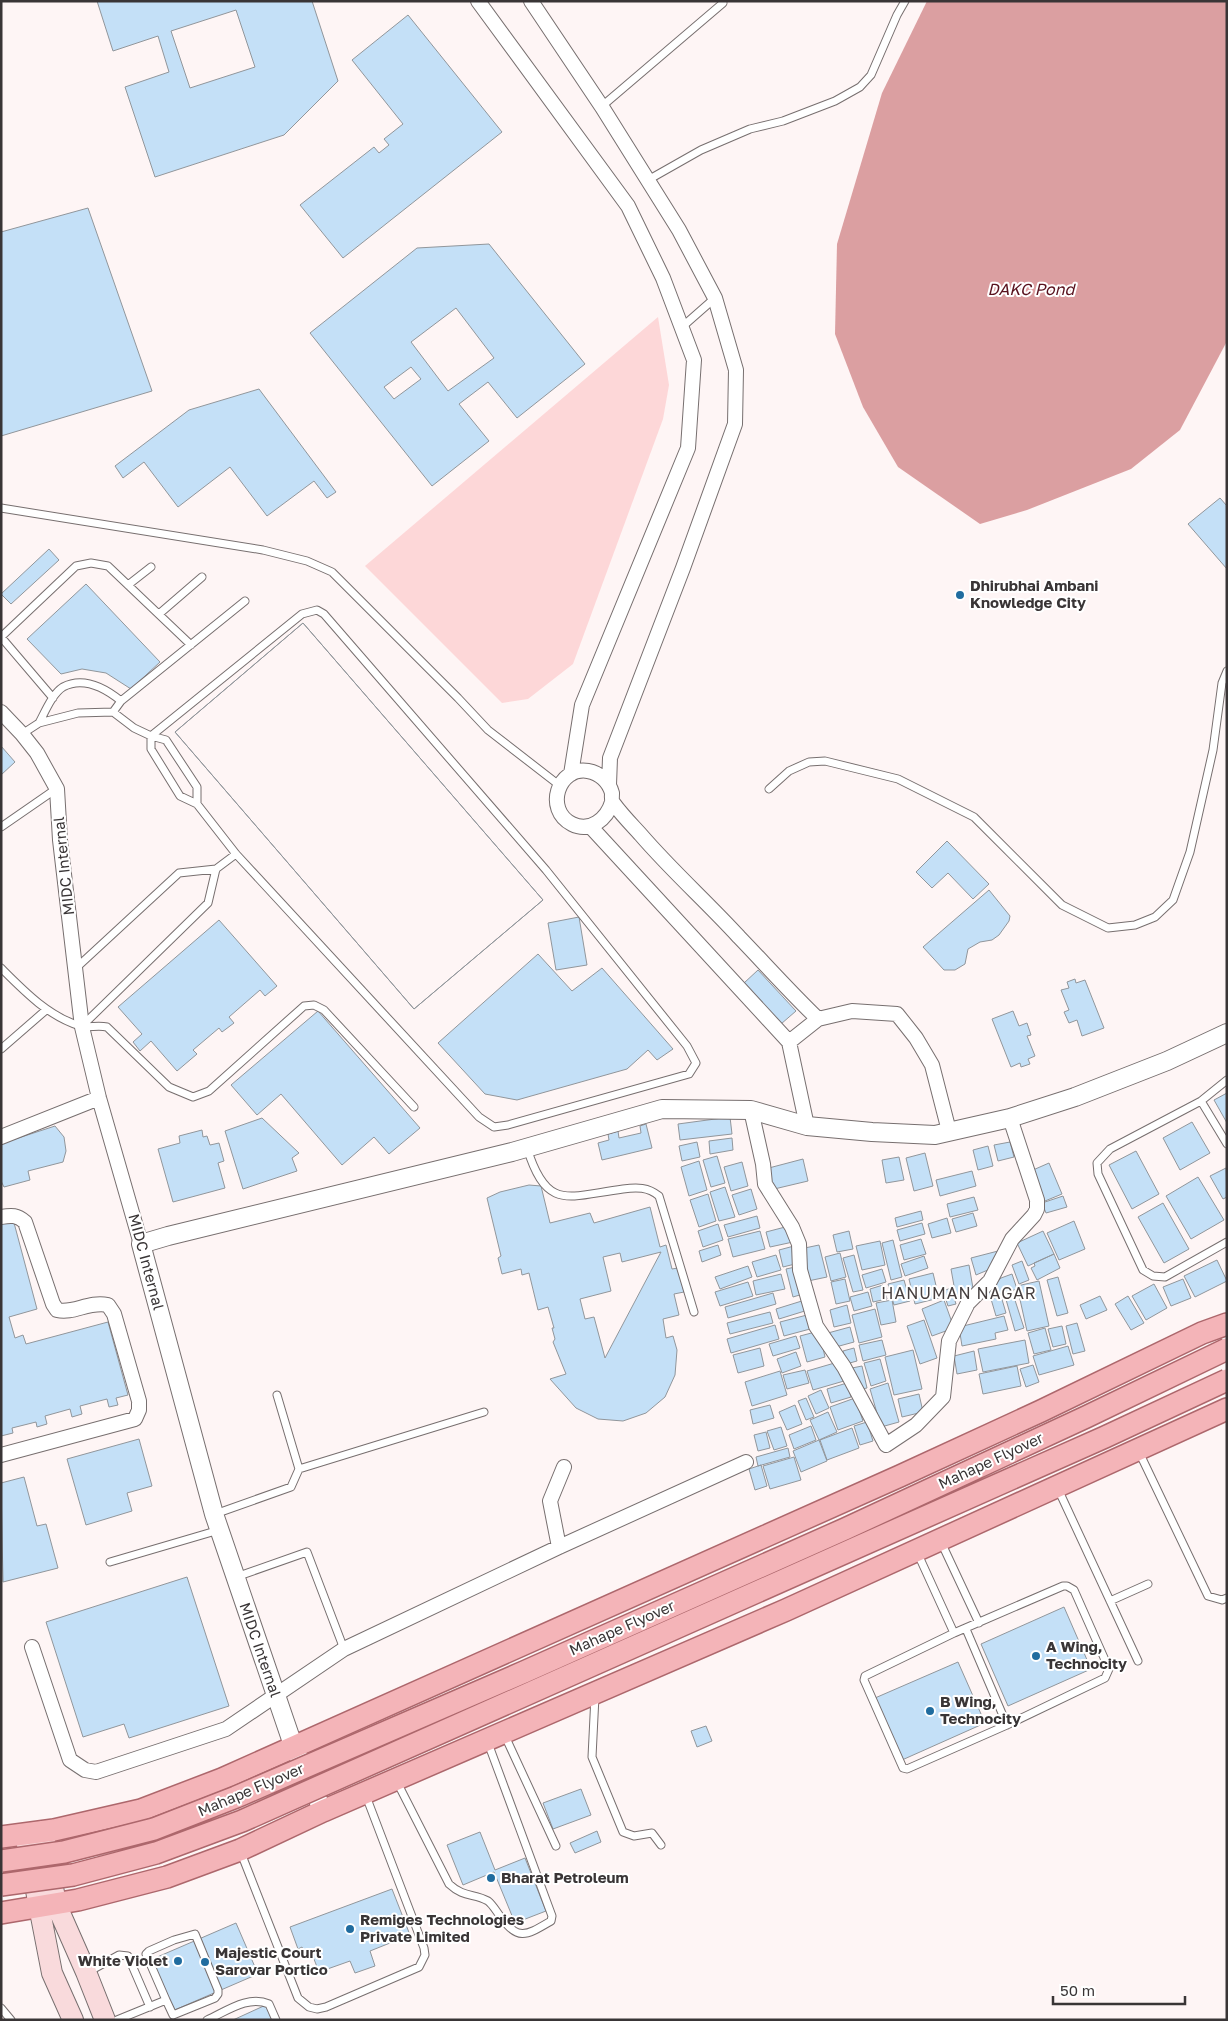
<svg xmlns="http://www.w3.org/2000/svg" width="1228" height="2021" font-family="'Golos Text',sans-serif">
<rect width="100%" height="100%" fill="#fef5f5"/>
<!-- green -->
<path fill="#fdd7d8" d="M658 317 669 385 663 419 573 664 528 699 502 703 365 566Z"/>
<!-- water -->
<path fill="#db9fa1" d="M927 1H1227L1226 343 1180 430 1131 469 1027 510 980 524 898 467 863 407 835 334 837 244 882 93Z"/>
<!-- building -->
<path fill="#c4e0f7" stroke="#91969b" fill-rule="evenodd" d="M97 1H312L338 81 284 135 155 177 125 87 169 72 158 36 113 51ZM236 10 255 67 190 88 171 31Z
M408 15 502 132 343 258 300 205 374 147 379 153 389 145 384 139 403 124 352 60Z
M88 208 152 391 1 436V232Z
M489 244 585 364 517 418 488 382 459 404 489 441 432 486 310 333 417 248ZM456 308 494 358 448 391 411 342ZM411 367 421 379 394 399 384 387Z
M259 389 336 492 327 498 314 481 267 516 230 467 178 507 144 462 123 478 115 466 189 410Z
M1220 498 1227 506V569L1188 524Z
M49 549 59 560 11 604 1 594Z
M86 584 160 662 131 689 106 673 82 669 61 674 27 639Z
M303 623 543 900 414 1009 175 732Z
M303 623 543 900 414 1009 175 732Z
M1 746 15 762 1 775Z
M947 841 989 884 973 899 948 873 932 888 916 872Z
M989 890 1010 916 1009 921 999 935 992 940 980 942 968 949 965 964 955 970H944L923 947Z
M579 917 587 965 556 970 548 923Z
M219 920 277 986 265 996 260 990 229 1017 234 1023 222 1032 219 1028 193 1050 197 1054 177 1071 151 1041 140 1051 133 1042 142 1034 118 1007Z
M538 954 572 991 602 968 673 1049 657 1060 648 1050 627 1069 517 1100 485 1094 438 1043Z
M758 970 796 1011 781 1024 744 983Z
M1075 979 1076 983 1085 980 1104 1028 1082 1036 1077 1020 1069 1023 1064 1012 1069 1010 1061 990 1069 988 1067 982Z
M318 1011 420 1128 389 1154 374 1137 342 1165 281 1094 257 1115 231 1085Z
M1013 1011 1019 1026 1027 1023 1031 1035 1027 1036 1035 1056 1028 1059 1030 1064 1021 1067 1020 1063 1011 1067 992 1019Z
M1227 1093V1123L1214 1100Z
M730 1117 732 1134 680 1140 678 1124Z
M262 1118 299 1153 292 1158 297 1171 243 1189 225 1131Z
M1192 1122 1210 1153 1180 1170 1163 1138Z
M646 1124 652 1148 602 1160 598 1143 609 1140 608 1134 618 1131 619 1138 641 1133 640 1126Z
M55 1126 64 1137 66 1151 63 1162 28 1171 30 1180 4 1187 1 1181V1139L6 1142Z
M202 1130 203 1137 207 1136 210 1145 219 1143 224 1161 218 1163 225 1188 173 1202 158 1149 180 1143 179 1136Z
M732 1138 733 1150 710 1154 709 1141Z
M697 1142 700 1157 682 1161 679 1146Z
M1010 1142 1014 1157 998 1161 994 1145Z
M988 1146 993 1166 978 1170 973 1150Z
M1136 1151 1159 1194 1132 1209 1109 1165Z
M925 1153 933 1186 914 1191 906 1158Z
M717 1156 725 1183 711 1187 703 1160Z
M899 1157 904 1180 886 1183 882 1160Z
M803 1159 808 1181 770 1190 765 1169Z
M699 1161 707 1190 689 1196 681 1167Z
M742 1162 748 1186 731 1191 724 1167Z
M1049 1163 1062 1194 1045 1201 1033 1170Z
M1226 1168 1227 1197 1223 1199 1210 1176Z
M972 1171 976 1186 940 1196 936 1180Z
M1198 1177 1224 1220 1191 1239 1166 1196Z
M529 1185 541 1186 550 1223 590 1213 594 1223 650 1207 660 1247 666 1245 672 1269 678 1268 684 1292 674 1294 679 1315 663 1319 666 1338 673 1336 677 1350 675 1375 665 1397 646 1413 623 1421 598 1419 576 1408 550 1379 566 1374 553 1342 555 1339 552 1328H554L548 1307 538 1310 529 1273 522 1275 521 1269 502 1274 498 1258 501 1256 487 1198 500 1192ZM661 1252 605 1358 594 1317 585 1319 580 1299 611 1291 603 1257 620 1253 622 1262Z
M725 1187 735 1217 719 1221 710 1192Z
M751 1189 757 1209 739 1215 732 1195Z
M708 1194 716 1221 699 1227 690 1200Z
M1063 1196 1067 1207 1046 1213 1042 1203Z
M974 1197 978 1210 950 1217 947 1204Z
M1163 1203 1189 1249 1164 1263 1138 1217Z
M921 1211 923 1220 897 1227 895 1218Z
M973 1213 977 1226 956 1232 952 1219Z
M757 1216 760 1228 728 1237 724 1225Z
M947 1218 951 1233 932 1238 928 1224Z
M13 1219 37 1309 9 1317 15 1338 23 1335 26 1344 108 1322 128 1395 116 1398 118 1405 109 1407 107 1399 80 1406 82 1414 72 1417 70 1409 45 1416 47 1424 37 1427 36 1422 12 1428 13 1433 1 1436V1223Z
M1074 1221 1085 1249 1059 1260 1047 1233Z
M922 1223 925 1234 900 1241 897 1230Z
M718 1224 723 1240 703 1247 698 1231Z
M789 1226 793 1242 770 1247 766 1232Z
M760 1231 765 1249 733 1257 728 1239Z
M849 1231 853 1249 837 1252 833 1235Z
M1043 1231 1054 1254 1028 1266 1017 1243Z
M921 1239 926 1254 904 1260 900 1245Z
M893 1240 902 1277 891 1280 882 1243Z
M880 1241 885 1265 862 1270 856 1246Z
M718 1245 721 1255 702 1262 699 1251Z
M819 1245 827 1277 808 1281 800 1249Z
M794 1246 799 1263 783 1267 779 1250Z
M998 1251 995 1267 976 1275 971 1258Z
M840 1253 846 1277 831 1281 825 1257Z
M1054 1254 1060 1268 1037 1280 1031 1268 1035 1266 1034 1263Z
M776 1255 781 1270 757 1277 752 1262Z
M854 1255 863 1290 853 1292 843 1258Z
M924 1256 928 1268 905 1276 901 1264Z
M1217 1260 1227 1281 1195 1297 1184 1276Z
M1022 1261 1029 1280 1019 1284 1012 1265Z
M969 1265 974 1294 956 1297 951 1269Z
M748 1266 752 1277 720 1289 715 1277Z
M795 1267 803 1294 793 1297 786 1269Z
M882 1269 886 1282 866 1288 862 1275Z
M933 1273 939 1298 915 1304 909 1279Z
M781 1274 785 1289 756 1295 753 1281Z
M1012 1274 1017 1289 985 1299V1295L1001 1278Z
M1058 1277 1068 1313 1057 1316 1047 1280Z
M845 1279 850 1301 836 1304 831 1282Z
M1183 1279 1191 1298 1171 1306 1163 1287Z
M904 1280 910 1301 894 1305 888 1284Z
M1039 1281 1049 1326 1027 1331 1017 1286Z
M748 1282 753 1296 720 1306 715 1292Z
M1154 1284 1167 1308 1146 1320 1132 1296Z
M883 1285 887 1299 873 1302 870 1289Z
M951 1288 956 1304 948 1306 943 1291Z
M868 1292 872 1306 854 1311 850 1297Z
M773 1293 776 1304 728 1318 725 1307Z
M1013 1294 1024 1328 1015 1331 1005 1296Z
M1001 1296 1006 1313 996 1316 991 1299Z
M1100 1296 1107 1310 1086 1319 1080 1305Z
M1128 1296 1144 1323 1131 1330 1115 1304Z
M805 1300 808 1310 779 1319 776 1309Z
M892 1300 896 1322 881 1325 876 1303Z
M944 1300 954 1328 932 1336 922 1309Z
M847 1305 851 1323 834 1327 830 1310Z
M875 1309 882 1337 859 1343 852 1315Z
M770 1312 773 1323 730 1334 727 1323Z
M807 1315 810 1329 784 1336 780 1322Z
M1004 1316 1008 1330 995 1333 996 1339 962 1346 959 1327Z
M924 1320 937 1358 920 1364 907 1326Z
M1077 1323 1085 1351 1073 1354 1066 1326Z
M775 1325 779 1339 731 1353 727 1339Z
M1062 1326 1066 1344 1053 1347 1048 1329Z
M850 1327 854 1342 832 1348 828 1333Z
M1045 1328 1051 1350 1034 1354 1028 1333Z
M819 1331 825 1357 807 1362 800 1336Z
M796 1336 800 1348 773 1356 769 1344Z
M882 1340 886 1355 863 1361 859 1345Z
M1025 1340 1029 1363 983 1372 978 1349Z
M1068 1346 1074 1365 1039 1375 1033 1356Z
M760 1348 764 1366 738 1373 733 1355Z
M854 1348 857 1361 846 1364 843 1351Z
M913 1350 922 1389 894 1395 885 1357Z
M974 1351 977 1370 957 1374 954 1356Z
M796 1352 801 1366 782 1373 777 1359Z
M880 1359 886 1381 871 1386 864 1363Z
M838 1362 844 1381 813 1390 807 1371Z
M1033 1365 1039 1382 1026 1387 1020 1369Z
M862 1366 867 1388 857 1390 852 1368Z
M1017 1366 1021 1386 983 1394 979 1374Z
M805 1370 809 1383 787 1389 783 1375Z
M780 1371 787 1395 752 1406 745 1382Z
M847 1383 851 1397 831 1403 827 1389Z
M888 1383 899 1422 881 1427 870 1389Z
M821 1390 829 1408 816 1414 808 1396Z
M919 1394 923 1412 902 1417 898 1399Z
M806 1398 814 1417 806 1420 798 1401Z
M855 1398 863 1421 838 1430 830 1407Z
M770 1405 774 1418 753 1424 750 1410Z
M795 1405 802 1424 787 1430 779 1412Z
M828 1412 837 1432 819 1440 810 1420Z
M867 1422 873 1441 860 1445 854 1426Z
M811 1426 816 1440 794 1449 789 1435Z
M781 1427 787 1446 774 1450 767 1431Z
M852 1428 859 1448 827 1460 820 1440Z
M766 1432 770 1448 758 1451 754 1435Z
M139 1439 152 1486 127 1493 132 1511 86 1525 67 1459Z
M819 1440 827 1461 801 1472 793 1451Z
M788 1448 790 1457 758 1466 756 1457Z
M794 1457 801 1480 770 1489 763 1466Z
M761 1465 767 1486 755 1490 749 1469Z
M24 1477 37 1526 46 1524 58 1568 3 1582 1 1483Z
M187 1577 229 1706 129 1738 124 1724 83 1737 46 1622Z
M1064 1607 1091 1669 1008 1706 981 1644Z
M958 1662 985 1723 902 1760 875 1698Z
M706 1726 712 1741 697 1747 691 1731Z
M581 1789 591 1815 553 1829 543 1803Z
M597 1831 601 1842 575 1853 570 1843Z
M480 1832 495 1870 525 1858 546 1911 515 1923 494 1872 463 1885 447 1845Z
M392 1889 410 1935 370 1951 375 1966 355 1973 350 1961 319 1972 312 1954 306 1956 302 1947 298 1949 290 1927Z
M236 1923 258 1974 170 2012 148 1961Z
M268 2004 275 2020H233Z"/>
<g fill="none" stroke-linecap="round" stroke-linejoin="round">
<!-- service casing -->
<g stroke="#776f6f" stroke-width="9">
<path id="service" d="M601 107 723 3
M648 180 701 150 750 129 783 121 835 101 860 87 871 75 897 15 905 1
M682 327 715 298
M1 508 263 550 307 561 332 572 458 698 488 730 559 785
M128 585 151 567
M159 614 202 577
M1 637 76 566 91 563 108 566 191 645
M1 637 53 698
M121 701C105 688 84 676 63 687 52 694 45 712 39 723L78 713 113 712 121 701 245 601
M113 712 134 728 151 736 302 614 317 610 324 614 546 870 687 1046 696 1063 689 1074 508 1125 494 1127 479 1117 236 854 197 804 180 796 151 749V736L166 740 197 787V804
M22 734 39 723
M769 789 789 771 809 762 825 761 898 779 974 817 1062 905 1108 928 1135 925 1155 917 1173 900 1190 852 1213 750 1222 683 1227 671
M1 827 56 789
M1 968C24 991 48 1016 80 1026 88 1028 98 1025 107 1027L169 1087 193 1097 209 1091 304 1006 314 1005 324 1010 414 1107
M75 969 179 873 216 869 236 854
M82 1026 208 903 216 869
M1 1049 46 1010
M1227 1080 1201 1101 1110 1149 1097 1163 1098 1174 1143 1270 1153 1276 1165 1277 1227 1242
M1201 1101 1227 1144
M527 1148C547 1212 568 1196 623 1189 637 1187 648 1187 659 1196L694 1312
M277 1395 299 1469
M1139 1452 1208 1596 1222 1600 1227 1598
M1058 1489 1138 1661
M215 1514 291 1487 299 1469 484 1412
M941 1542 979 1623
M917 1552 954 1633
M110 1562 219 1530
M236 1577 307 1552 344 1649
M1063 1586H1067L1074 1590 1109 1669 1105 1678 1007 1725 907 1769 903 1768 864 1680 865 1676 954 1633Z
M1110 1601 1148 1584
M966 1629 1007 1725
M595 1696 592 1757 623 1832 634 1836 652 1833 661 1845
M505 1736 556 1846
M397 1782 449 1884C464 1898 474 1893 488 1901 493 1905 496 1911 500 1916 518 1942 527 1935 551 1921L552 1916 488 1743
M241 1853 298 1998 309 2007 317 2009 326 2007 419 1967 425 1955 424 1948 366 1796
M88 1972 119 1955 128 1956 150 2007
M1 2008 11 2020
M117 2020 166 2000 173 2015 215 1998 218 1994V1990L195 1934 174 1940 149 1951 146 1954 166 2000
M207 2020C227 2011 248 1995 269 2004L276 2020"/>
</g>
<!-- minor casing -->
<g stroke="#776f6f" stroke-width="16">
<path id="minor" d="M478 1 628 206 663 278 694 360 688 448 582 705 571 774
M531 1 602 107 679 230 715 298 736 370 735 424 683 568 610 758 609 785
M1 712 22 734 37 753 57 789 60 840 82 1027 99 1098 141 1244
M612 802C607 819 590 833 572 824 544 810 558 766 588 771 600 773 609 782 612 793 612 798 611 801 614 804 622 815 632 825 641 835 672 871 707 902 739 937 765 964 790 992 818 1019L852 1011 897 1014 916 1038 932 1065 949 1131
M590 826 789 1042 807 1126
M789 1042 818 1019
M751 1110 763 1164 765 1184 792 1227 799 1244 800 1270 816 1326 844 1367 886 1445 916 1425 943 1397 949 1341 968 1303 990 1281 1012 1239 1034 1215 1037 1209V1200L1010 1118
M1 1137 99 1098
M1 1217C12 1215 17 1215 25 1222L53 1304 57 1310C74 1314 88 1301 108 1305L114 1314 139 1401V1410L135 1419 1 1455
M559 1547 550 1501 564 1467
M32 1647 70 1760 85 1770 96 1772 226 1729 344 1649 559 1547 746 1462"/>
</g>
<!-- tertiary casing -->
<g stroke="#776f6f" stroke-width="20">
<path id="tertiary" d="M323 1811 293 1745 214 1514 141 1244 168 1236 512 1152 662 1109 751 1110 807 1126 872 1132 935 1135 1010 1118 1075 1097 1167 1061 1227 1033"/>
</g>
<!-- secondary casing -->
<g stroke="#776f6f" stroke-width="22">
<path id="secondary" d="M43 1831 56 1904 86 1972 105 2020
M25 1834 52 1973 73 2020"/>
</g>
<!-- primary casing -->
<g stroke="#ad676c" stroke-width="24">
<path id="primary" d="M1 1837 54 1830 141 1810 222 1779 900 1476 1041 1411 1202 1333 1227 1324
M1 1913 78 1900 167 1877 240 1850 323 1811 786 1610 1227 1409"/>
</g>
<!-- service -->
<use href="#service" stroke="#fff" stroke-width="7"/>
<!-- minor -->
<use href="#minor" stroke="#fff" stroke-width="14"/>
<!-- tertiary -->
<use href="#tertiary" stroke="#fff" stroke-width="18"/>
<!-- secondary -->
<use href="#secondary" stroke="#f9dadc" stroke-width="20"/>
<!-- primary -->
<use href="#primary" stroke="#f4b4b8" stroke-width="21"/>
<!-- primary-bridge casing -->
<g stroke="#ad676c" stroke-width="24" stroke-linecap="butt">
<path id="primary-bridge" d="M1 1861 64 1852 154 1829 236 1797 524 1672 845 1529 1086 1417 1227 1349
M1 1885 73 1875 156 1853 242 1821 1105 1437 1227 1380"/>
</g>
<!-- primary-bridge -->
<use href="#primary-bridge" stroke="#f4b4b8" stroke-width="21"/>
</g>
<!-- markers -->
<g fill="#206c9f" stroke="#fff" stroke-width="2">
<circle cx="960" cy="595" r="5"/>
<circle cx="1036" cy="1656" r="5"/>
<circle cx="930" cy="1711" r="5"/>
<circle cx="491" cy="1878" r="5"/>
<circle cx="350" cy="1929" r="5"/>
<circle cx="178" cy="1961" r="5"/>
<circle cx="205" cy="1962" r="5"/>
</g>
<g text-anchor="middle" stroke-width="4" stroke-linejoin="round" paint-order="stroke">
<!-- poi labels -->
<g font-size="15" font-weight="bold" fill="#393536" stroke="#fff" text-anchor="start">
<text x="970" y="591">Dhirubhai Ambani<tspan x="970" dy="17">Knowledge City</tspan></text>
<text x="1046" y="1652">A Wing,<tspan x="1046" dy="17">Technocity</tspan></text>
<text x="940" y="1707">B Wing,<tspan x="940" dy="17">Technocity</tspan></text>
<text x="501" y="1883">Bharat Petroleum</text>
<text x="360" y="1925">Remiges Technologies<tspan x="360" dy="17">Private Limited</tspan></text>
<text x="215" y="1958">Majestic Court<tspan x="215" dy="17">Sarovar Portico</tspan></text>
<text x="168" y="1966" text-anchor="end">White Violet</text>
</g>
<!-- street labels -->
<g font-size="15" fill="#393536" stroke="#fff">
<text transform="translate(64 866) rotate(-96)" y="5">MIDC Internal</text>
<text transform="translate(146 1262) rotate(75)" y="5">MIDC Internal</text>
<text transform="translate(991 1461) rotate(-25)" y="5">Mahape Flyover</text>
<text transform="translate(622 1628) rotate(-24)" y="5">Mahape Flyover</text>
<text transform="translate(260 1650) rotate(71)" y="5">MIDC Internal</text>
<text transform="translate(251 1790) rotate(-23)" y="5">Mahape Flyover</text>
</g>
<!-- water labels -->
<g font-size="16" font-style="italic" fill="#59121e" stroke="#fff">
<text x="1031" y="295">DAKC Pond</text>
</g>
<!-- neighbourhood labels -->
<g font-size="16" letter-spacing="1" fill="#463f3f" stroke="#fff">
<text x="959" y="1299">HANUMAN NAGAR</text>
</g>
</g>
<!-- border -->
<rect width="1228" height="2021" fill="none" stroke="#393536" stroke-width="5"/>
<!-- scale -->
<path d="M1053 1996v8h132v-8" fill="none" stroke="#393536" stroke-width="2.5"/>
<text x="1060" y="1996" font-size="15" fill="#393536" stroke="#ffffff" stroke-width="4" paint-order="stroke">50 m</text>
</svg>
